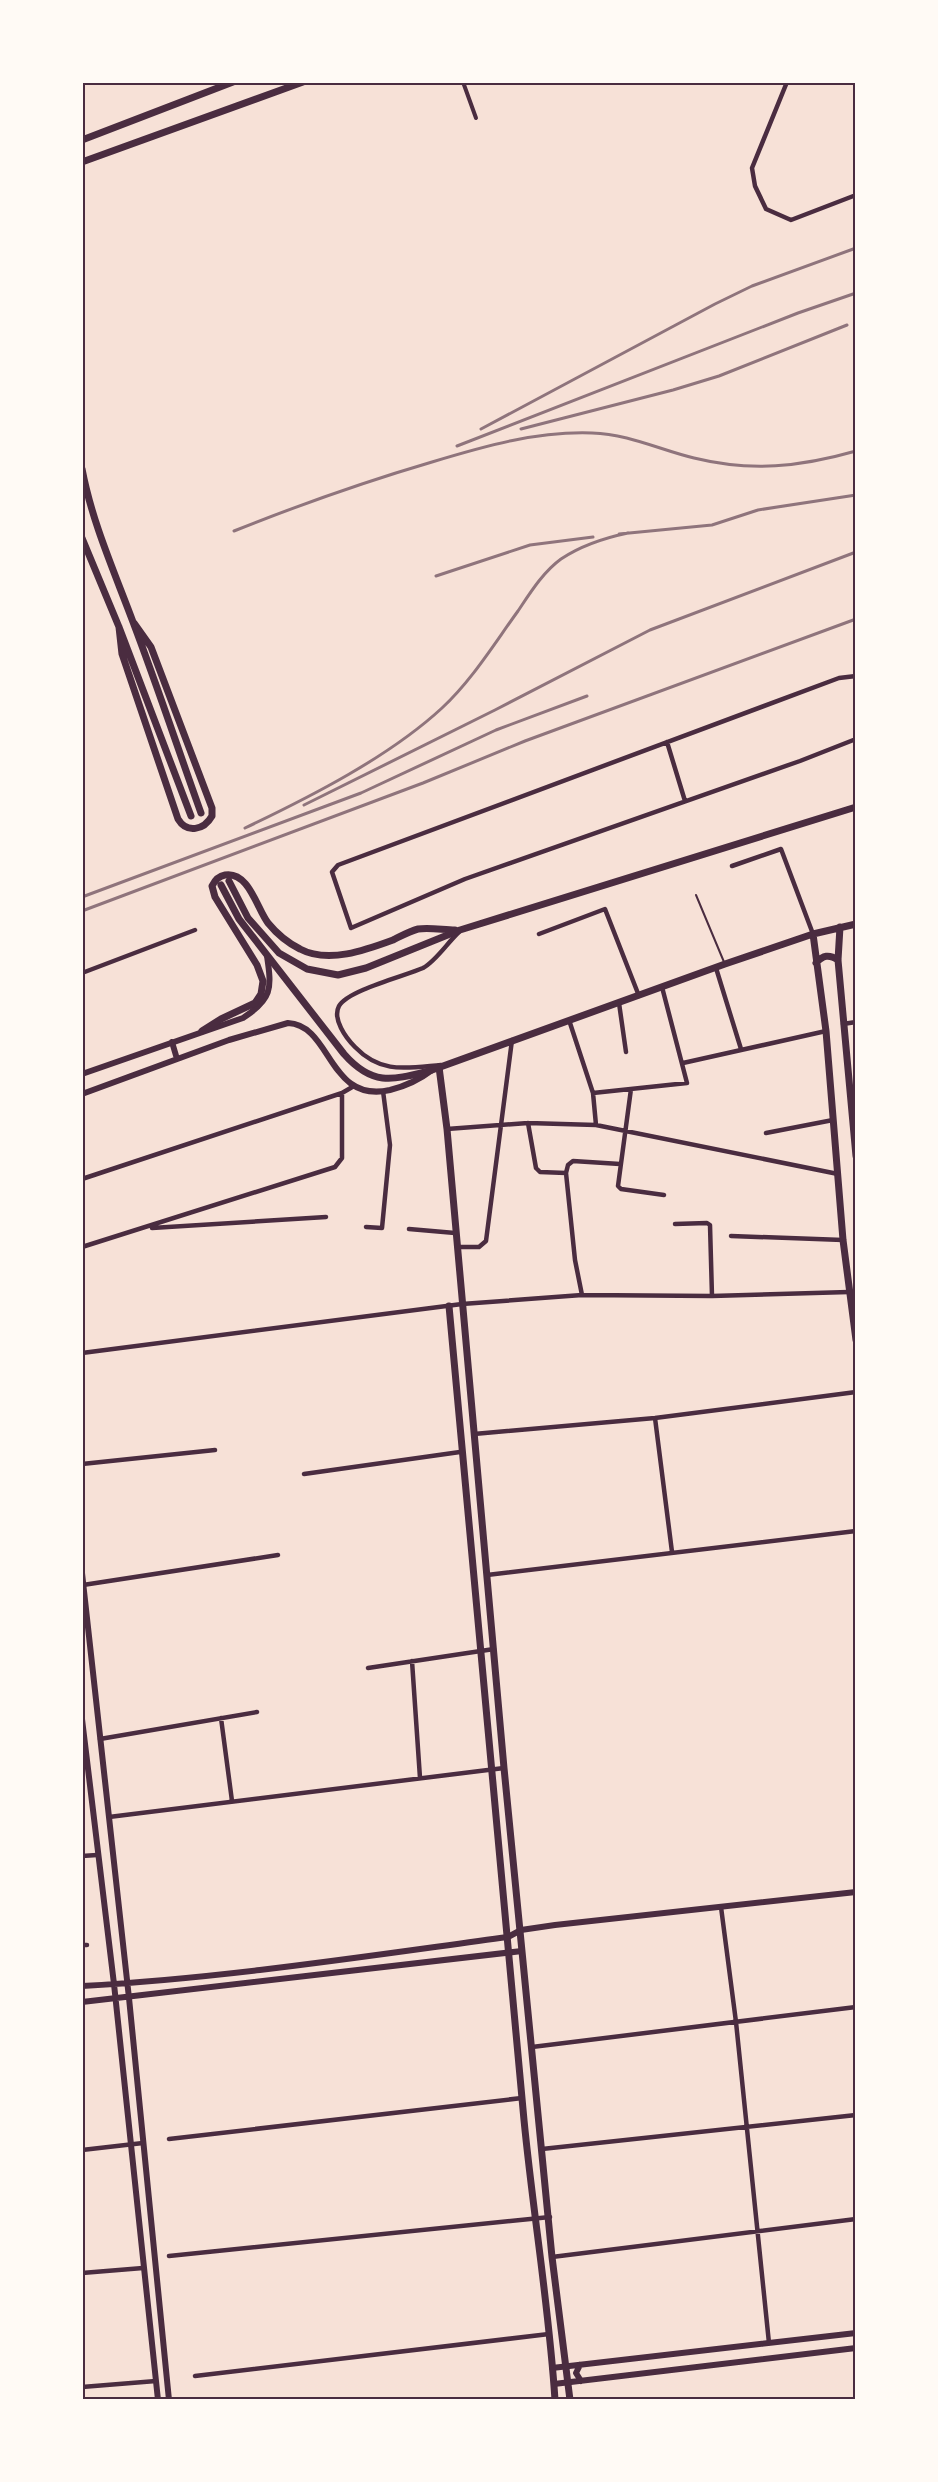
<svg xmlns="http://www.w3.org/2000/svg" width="938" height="2482" font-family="'Golos Text',sans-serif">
<rect width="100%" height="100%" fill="#f7e1d7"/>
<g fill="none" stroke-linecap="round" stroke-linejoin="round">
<!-- service -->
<path stroke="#4a2c40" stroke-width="2" d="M696 895 724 962"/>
<!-- pedestrian -->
<path stroke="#4a2c40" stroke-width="4" d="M463 82 476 118"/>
<!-- minor -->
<path stroke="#4a2c40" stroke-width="4.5" d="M787 82 752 168 755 186 766 209 791 220 856 195
M856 676 839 678 338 865 332 872 351 928 465 879 800 761 856 739
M667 742 685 801
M732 866 781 849 813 934
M539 934 605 909 639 996
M716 968 741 1049
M82 973 195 930
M619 1003 626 1052
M569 1020 593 1093 596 1125
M843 1024 856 1022
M683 1063 826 1031
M441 1065C406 1068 381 1074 355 1047 346 1038 332 1019 339 1006 348 990 405 976 423 968 436 961 448 942 459 932
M631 1089 618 1186 621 1189 664 1195
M593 1093 687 1083 662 987
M528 1123 536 1168 540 1172 566 1173 568 1165 573 1161 620 1164
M447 1129 528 1123 596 1125 838 1174
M766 1133 833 1120
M566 1173 575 1260 582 1295
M82 1179 342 1093 354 1086
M675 1224 707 1223 710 1225 712 1296
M366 1227 382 1228 390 1145 383 1091
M152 1228 326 1217
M409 1229 455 1233
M731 1236 843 1240
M82 1247 335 1167 342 1158V1093
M457 1247H479L486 1241 512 1040
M82 1353 462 1304 582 1295 712 1296 849 1292
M655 1418 672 1552
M474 1434 655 1418 856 1392
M82 1464 215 1450
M304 1474 460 1452
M487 1575 856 1531
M83 1585 278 1555
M412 1661 420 1778
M368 1668 494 1649
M221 1718 232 1801
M100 1739 257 1712
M109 1817 504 1768
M82 1856 97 1855
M721 1907 736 2022 769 2343
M82 1945H87
M532 2047 856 2007
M169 2139 522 2098
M542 2149 856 2115
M82 2150 143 2143
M169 2256 550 2217
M552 2257 856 2219
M82 2273 143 2268
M195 2376 549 2334
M82 2387 156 2381"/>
<!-- tertiary -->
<path stroke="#4a2c40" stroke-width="6" d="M172 1042 177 1059
M82 1074 243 1018C272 999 272 989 267 956
M82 1094 229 1040 288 1023C332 1025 328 1104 390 1090 406 1086 419 1080 432 1070
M82 1573 129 1998 169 2400
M82 1719 114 1984 158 2400
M82 1986C225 1978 367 1956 508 1937L521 1930 555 1925 856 1892
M82 2002 522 1951
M580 2365 576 2373 581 2381
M552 2368 856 2333
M554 2384 856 2348"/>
<!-- secondary -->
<path stroke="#4a2c40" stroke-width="7" d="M82 140 233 82
M82 162 303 82
M82 469C92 522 114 571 133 622 157 685 178 749 201 813
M82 538 119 627 191 816
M119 627 122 654 178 819C187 834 204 830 212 816V808L151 647 134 623
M229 881 248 918 279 953 307 969 338 975 366 968 460 930 856 807
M221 885 239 919 344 1054C373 1087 393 1080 432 1070L725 964 813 934 856 924
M840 927 838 960 856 1156
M813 934 826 1031 843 1240 856 1340
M816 963C823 955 829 954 838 960
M202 1031 221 1019 255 1003 261 994 263 981 257 965 215 897 212 886C215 880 219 876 225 875 249 871 257 909 268 923 277 934 288 943 300 949 328 964 366 950 393 940 401 936 410 931 418 929 429 927 444 930 455 930
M439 1067 447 1129 504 1768 552 2257 570 2400
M449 1306C472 1577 498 1848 524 2120 533 2213 549 2306 555 2400"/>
<!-- rail -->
<path stroke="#8f747c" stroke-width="3" d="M481 429 715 304 752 286 856 248
M521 429 673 390 719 376 847 325
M457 446 798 313 856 293
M234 531C299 505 364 482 432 462 485 446 537 431 592 433 629 434 660 450 694 458 751 472 800 467 856 451
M619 534 712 525 758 510 856 495
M436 576 530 545 593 537
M304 805 495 710 650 630 856 552
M245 828C310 797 389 757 442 708 472 680 494 644 518 611 530 593 543 572 561 559 582 545 604 538 628 533
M82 897 361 793 496 730 587 696
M82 911 423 783 525 741 856 619"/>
</g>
<!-- border -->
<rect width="938" height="2482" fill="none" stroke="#fffaf5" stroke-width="168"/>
<rect x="84" y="84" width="770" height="2314" fill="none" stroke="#4a2c40" stroke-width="2"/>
</svg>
